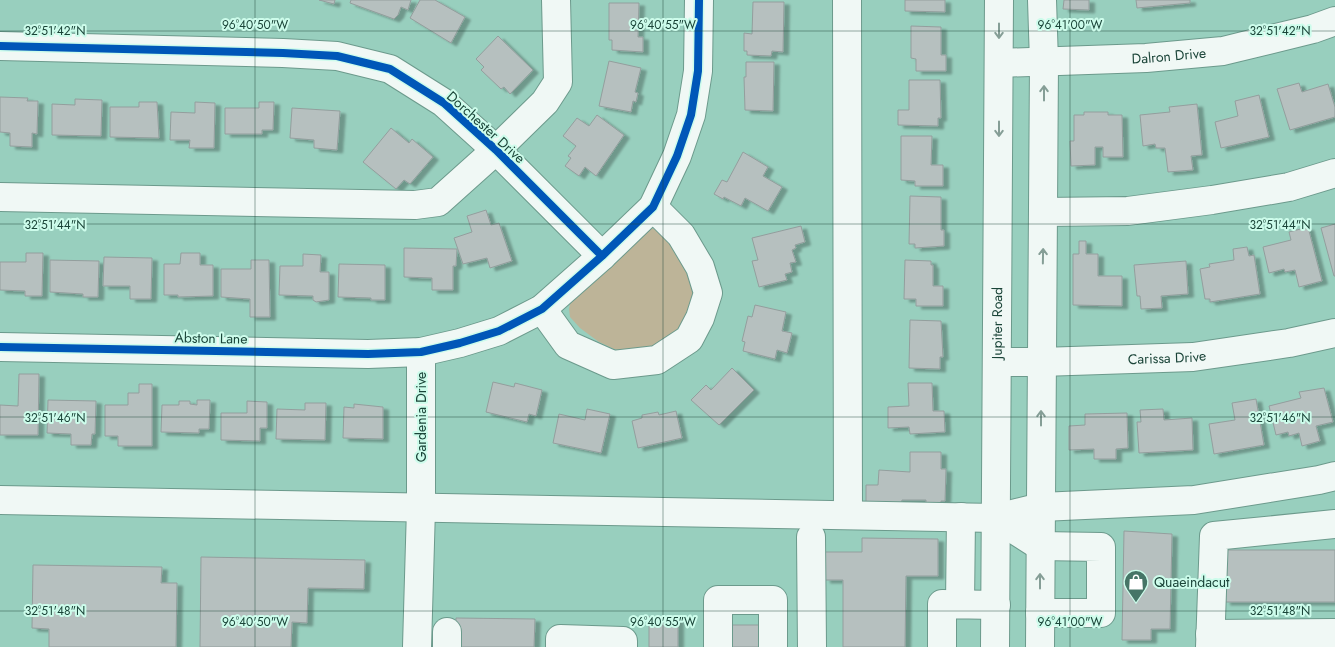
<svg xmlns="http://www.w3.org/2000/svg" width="1335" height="647" font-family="Jost,sans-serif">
<defs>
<filter id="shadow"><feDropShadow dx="5.5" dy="3" stdDeviation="1" flood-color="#0004"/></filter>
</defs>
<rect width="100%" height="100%" fill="#98cfbe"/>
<!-- green -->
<path fill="#bdb498" d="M651 228 661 231 692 272 694 291 693 310 678 333 664 344 628 353 614 349 599 342 580 328 570 317 569 309 571 298 643 233Z"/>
<!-- building -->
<path fill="#b6c0bf" stroke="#939e9d" filter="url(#shadow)" d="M319 0H335L334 4Z
M351 0H411L408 10 401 7 398 15 394 19 350 3Z
M420 0H435L465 17 451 43 410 18Z
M905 0H945V12L905 11Z
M1064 0H1089V10L1063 9Z
M1136 0H1190V3L1137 8Z
M753 2H784L783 52 772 51 771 56 747 55V51H744V33L752 34Z
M609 3H639L638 37H643V52L612 50V40H609Z
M911 26 941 27V55H946V71H916V59L911 58Z
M498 36 533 70 510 94 504 87 501 89 481 70 484 67 476 59Z
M609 61 641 68 635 92 638 93 636 102 633 101 631 112 599 106Z
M746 62H774L773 111 745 110 744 77H746Z
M909 80H940L941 118H938V126L898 125V110H909Z
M1299 83 1302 92 1328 84 1335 107V117L1290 130 1277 89Z
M1259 95 1269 137 1221 148 1215 122 1238 116 1235 101Z
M0 97 28 98 27 101H38L37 134 32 133V147L10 146V133L0 132Z
M75 99 102 100 101 136 52 135V104L75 105Z
M139 102H157L159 138 110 137V107H139Z
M195 102 215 103 214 148H189L190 140H170L171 112 195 113Z
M259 102H274L273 130H262V134H225V108H259Z
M1197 104 1202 155 1191 156 1193 170 1168 172 1165 148H1156L1155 144 1143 146 1140 115 1170 112 1169 107Z
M292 108 340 111 337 150 314 148V140L290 138Z
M1084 112H1108V115H1122L1123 157H1103V147H1095V165L1071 166 1070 141H1074V115H1084Z
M597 115 624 135 596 176 585 167 579 176 565 166 571 158 568 156 576 146 563 136 577 118 589 126Z
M391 128 409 143 412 139 433 157 410 184 404 180 396 189 363 162Z
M901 136H932L931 165H943V186H915V181L901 180Z
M743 152 768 167 763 176 782 187 768 211 745 198 741 206 724 197 723 199 714 194 722 180 727 182Z
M910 196 941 197V230H944V246L915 248V244H909Z
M486 210 491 225 499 223 512 261 490 268 487 258 463 264 454 238 472 232 467 216Z
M1335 224V276H1334L1321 228Z
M801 226 805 242 795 245 796 248 792 250 796 262 790 263 792 272 785 274 787 280 759 287 752 261 758 260 752 238Z
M1308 227 1322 281 1299 287 1295 270 1285 272 1284 269 1269 273 1263 247 1291 240 1289 232Z
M1079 241H1086V254H1098V276H1122V306L1073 305V254H1079Z
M1247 247 1249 256 1254 255 1260 294 1210 302V299H1205L1200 269 1210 267 1209 264 1234 260 1233 249Z
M404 248 457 249 456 266H453V290H432V278L404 277Z
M26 253H43L42 296H25V291L0 290V262H26Z
M181 253H200V265H213V296L178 297V295H164V264H180Z
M303 254 321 255 320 272H329V300L316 302 313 300V296L279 295 280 266H303Z
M104 257 152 258 151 299H130V286H103Z
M50 260 99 261 98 297H83V294L50 292Z
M251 260H269L270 317H250V299L221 297V269H251Z
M905 260 931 261V265H933V286H943V306H916V299H904Z
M1186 261 1188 294 1161 296 1162 308 1141 309 1140 296H1137L1134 265Z
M339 264 385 265V300H371V298L338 297Z
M755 305 786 312 782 331 792 333 787 353 777 350 775 359 743 351 745 342 742 341 748 316 752 317Z
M910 320 941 321 943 357H940V369L909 368Z
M732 368 754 390 719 425 691 400 706 385 711 390Z
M19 374H39L38 435H0V405L18 406Z
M493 382 514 387 515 383 542 390 536 416 529 414 527 422 486 412Z
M908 383H932L933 411H944L945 432 910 434 909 427 888 428V407L909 406Z
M139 384H152V446H118V436H105V405H128V393H139Z
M1324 388 1333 422 1316 426 1320 441 1302 446 1299 433 1289 436 1288 432 1276 435 1269 406 1301 398 1299 392Z
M1256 399 1264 445 1214 454 1209 424 1235 420 1232 403Z
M48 400 96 401 95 434H92L91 445H71V434L47 433Z
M197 400H210L209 429H199V433L161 432 162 405H179V401H190V404L197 405Z
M247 401 267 402V428H260V441L221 440V413H247Z
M305 403H326L325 440 276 439 277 409 305 410Z
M354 404 383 407V439L343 438 344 407 354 408Z
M587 409 610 414 601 453 553 443 559 414 585 420Z
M1163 409 1164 420 1192 418 1193 450 1139 453 1137 422H1141L1140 410Z
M676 411 682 438 638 448 632 421 642 418V415L658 412 659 415Z
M1127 413 1128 448 1116 449V459H1094V449L1069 450V426L1085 425V414Z
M910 452H941V469H946L945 501H941V505H926V500H902L901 504H866V485H878L879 470 910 472Z
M1124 531 1172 534 1170 629H1151V640H1122Z
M862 538 938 539V576H906L905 647H843V580H825V552H862Z
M1226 550H1335V602H1225Z
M201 557 365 560 364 589 308 588 307 623 292 622 291 647H200Z
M33 565 162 567 161 583H177L176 647H49V629L32 628Z
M649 617H678V647H649Z
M456 618 535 619 534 647H455Z
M721 625H766V647H721Z"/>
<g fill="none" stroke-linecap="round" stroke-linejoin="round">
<!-- minor casing -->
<g stroke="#6c9a8c" stroke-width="30">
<g id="minor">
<path d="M847 0 848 515"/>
<path d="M0 46 283 53 337 56 390 69 444 103 496 150 602 256"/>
<path id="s1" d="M999 63 1146 58 1223 51 1313 29 1335 21"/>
<path d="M0 197 415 205 438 202 496 150 545 102 558 82 556 0"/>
<path d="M1043 212 1128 211 1212 200 1289 187 1335 173"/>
<path d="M542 309 568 345 613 365 657 360 689 339 700 318 708 293 700 267 681 235 653 207"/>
<path d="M0 347 368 354 421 352 460 343 499 331 542 309 602 256 653 207 677 156 691 115 698 71 699 0"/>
<path id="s2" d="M997 362H1041L1193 357 1289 343 1335 333"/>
<path d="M0 500 996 518 1041 507 1194 500 1319 480 1335 476"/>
<path d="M996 518 1040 546 1101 547V613H1040"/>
<path d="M811 537 812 647"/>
<path d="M960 604 961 517"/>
<path d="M447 632V647"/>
<path d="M1210 634 1335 633"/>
<path d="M417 647 421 508V352"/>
<path d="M560 647V639L623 641V647"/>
<path d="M718 647V600H773V647"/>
<path d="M942 647V604L996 605"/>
<path d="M1210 647 1214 536 1335 524"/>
</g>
</g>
<!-- major casing -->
<g stroke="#6c9a8c" stroke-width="30">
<g id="major">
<path id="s3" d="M995 647 999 0"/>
<path d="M1040 647 1044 62 1042 0"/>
</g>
</g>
<!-- minor -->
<use href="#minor" stroke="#f0f8f5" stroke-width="28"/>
<!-- major -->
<use href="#major" stroke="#f0f8f5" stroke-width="28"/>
<!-- cycleway casing -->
<g stroke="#cdfceb" stroke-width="11">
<path id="cycleway" d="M0 46 283 53 337 56 390 69 444 103 496 150 602 256
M0 347 368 354 421 352 460 343 499 331 542 309 602 256 653 207 677 156 691 115 698 71 699 0"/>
</g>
<!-- cycleway -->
<use href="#cycleway" stroke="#0057b8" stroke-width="8"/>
</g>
<!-- one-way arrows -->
<defs><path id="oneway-shaft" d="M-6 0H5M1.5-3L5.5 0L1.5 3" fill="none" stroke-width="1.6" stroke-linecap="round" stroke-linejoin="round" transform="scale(1.25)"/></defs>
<g stroke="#859e96">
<use href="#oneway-shaft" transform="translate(999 31) rotate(90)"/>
<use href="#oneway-shaft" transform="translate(1044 93) rotate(-90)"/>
<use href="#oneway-shaft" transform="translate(999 129) rotate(90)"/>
<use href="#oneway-shaft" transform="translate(1043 256) rotate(-89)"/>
<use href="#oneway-shaft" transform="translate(1041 418) rotate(-90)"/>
<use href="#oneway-shaft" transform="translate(1040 581) rotate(-90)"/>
</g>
<!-- ticks -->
<path fill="none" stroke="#1a4438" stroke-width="1" stroke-opacity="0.45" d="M255 0V647M663 0V647M1070 0V647M0 31H1335M0 224H1335M0 417H1335M0 611H1335"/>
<!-- icons -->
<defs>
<g id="shop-pin" transform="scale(1.25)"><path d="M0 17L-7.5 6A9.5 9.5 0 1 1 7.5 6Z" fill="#467567" stroke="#cdfceb"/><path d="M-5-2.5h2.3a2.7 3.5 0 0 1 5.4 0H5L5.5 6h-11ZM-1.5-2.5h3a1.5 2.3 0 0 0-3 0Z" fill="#fff"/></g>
</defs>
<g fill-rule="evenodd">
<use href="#shop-pin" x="1136" y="582"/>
</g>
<g text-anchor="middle" stroke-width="4" stroke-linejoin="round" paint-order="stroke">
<!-- street labels -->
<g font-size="14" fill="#1a4438" stroke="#cdfceb">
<text dy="5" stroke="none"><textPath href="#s1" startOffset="170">Dalron Drive</textPath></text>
<text transform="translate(486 127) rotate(42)" y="5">Dorchester Drive</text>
<text dy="5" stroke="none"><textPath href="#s3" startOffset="324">Jupiter Road</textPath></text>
<text transform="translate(211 338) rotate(1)" y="5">Abston Lane</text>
<text dy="5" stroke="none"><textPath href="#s2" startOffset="170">Carissa Drive</textPath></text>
<text transform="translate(421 417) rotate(-90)" y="5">Gardenia Drive</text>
</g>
<!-- poi labels -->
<g font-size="14" fill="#1a4438" stroke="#cdfceb" text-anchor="start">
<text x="1154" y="587">Quaeindacut</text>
</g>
</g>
<g font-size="12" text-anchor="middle" fill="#1a4438" stroke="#cdfceb" stroke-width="4" stroke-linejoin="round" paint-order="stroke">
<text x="255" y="29">96°40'50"W</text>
<text x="663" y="29">96°40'55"W</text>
<text x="1070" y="29">96°41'00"W</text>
<text x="1280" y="35">32°51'42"N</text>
<text x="55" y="35">32°51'42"N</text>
<text x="1280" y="229">32°51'44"N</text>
<text x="55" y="229">32°51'44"N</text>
<text x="1280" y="422">32°51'46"N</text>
<text x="55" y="422">32°51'46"N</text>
<text x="1280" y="615">32°51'48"N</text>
<text x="55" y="615">32°51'48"N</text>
<text x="255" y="626">96°40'50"W</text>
<text x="663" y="626">96°40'55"W</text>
<text x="1070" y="626">96°41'00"W</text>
</g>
</svg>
